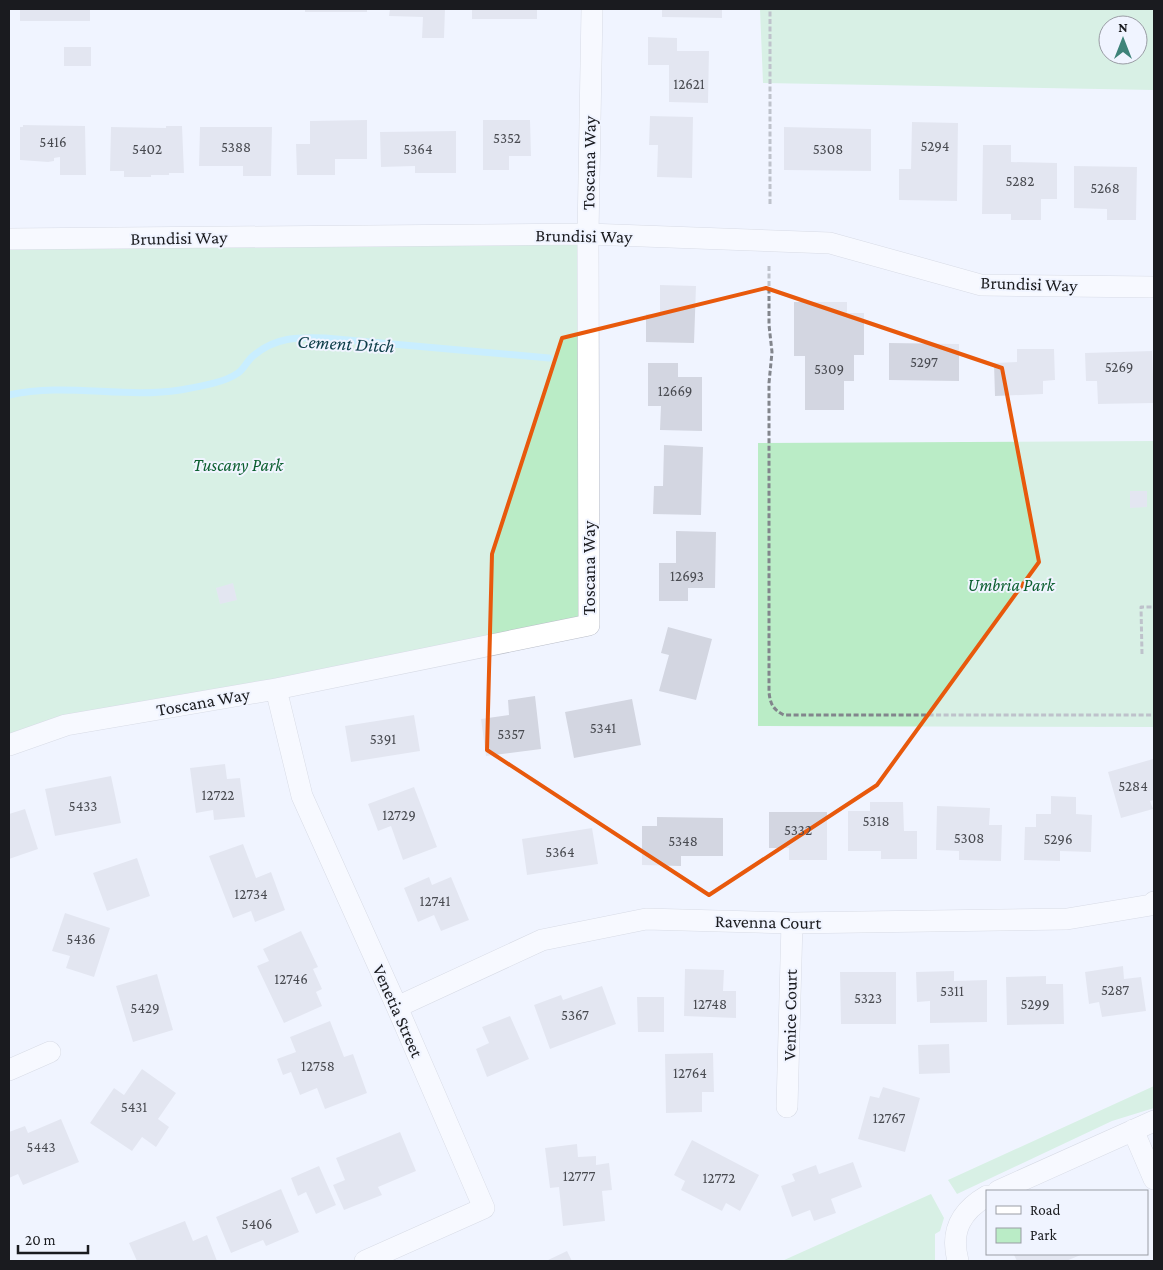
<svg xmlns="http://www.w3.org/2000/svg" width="1163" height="1270" font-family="'Crimson Pro',serif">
<rect width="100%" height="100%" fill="#f0f4ff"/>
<!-- green -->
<path fill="#baecc6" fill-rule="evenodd" d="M760 9H1154V90L763 83ZM1108 25H1138V55H1108Z
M588 234 589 625 9 745V239Z
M1154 441V727L758 726V443Z
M1154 1086V1108L1112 1121 957 1194 948 1180Z
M931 1194 944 1218 940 1231 935 1234V1261H782Z"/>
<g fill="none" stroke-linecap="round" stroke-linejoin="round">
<!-- stream -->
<path stroke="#99e6fe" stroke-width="7" d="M9 395C65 382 123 399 180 390 197 387 224 383 238 373 244 369 247 361 253 356 275 337 298 337 325 338L549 358"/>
</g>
<!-- building -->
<path fill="#d3d6e1" d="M20 9H90V21H20Z
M305 9H367V12H305Z
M390 9H445L444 38H422L423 17 389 16Z
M472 9H537V19H472Z
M662 9H722V18L662 17Z
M648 37 677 38V51H709L708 103 669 102V65H648Z
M64 47H91V66H64Z
M650 116 693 117 692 178 657 177 658 145H649Z
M367 120V159H335V175H297L296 144H310V121Z
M483 120H530L531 156H509V170H483Z
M912 122 958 123 957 201 899 200V169H911Z
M23 125 85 126 86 175H60V157L54 158V161L48 162 20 160V127H23Z
M166 126H182L184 173H169V175H151V177H124V171H110L111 127 166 128Z
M200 127H272L271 176H243V166H199Z
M784 127 871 129V171L784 170Z
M456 131V173H415V166L381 167 380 132Z
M983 145H1011V162L1057 163V199H1041V220H1011V214H982Z
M1074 166 1137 167 1136 220H1107V209L1074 208Z
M660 285 696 286 694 343 646 342V314H660Z
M794 302H847V313H864V355H854V381H844V410H805V356H794Z
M889 343 959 344V381L889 380Z
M1017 349H1054L1055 380 1043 381V394L995 396 994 363 1017 362Z
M1152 351 1154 403 1098 404 1097 381H1086L1085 353Z
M648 363H678V377H702V431L660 430 661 406H648Z
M664 445 703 447 701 515 653 514 654 486H663Z
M1130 491H1147V507L1130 508Z
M676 531 716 532 715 588H688V601H659V563H676Z
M233 583 237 600 220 604 216 588Z
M668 627 712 639 696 700 659 691 669 655 661 653Z
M535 696 541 749 486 756 481 719 509 715 508 700Z
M632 699 641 745 574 758 565 712Z
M414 715 420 751 351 762 345 726Z
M1153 759 1154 800 1150 801 1153 809 1121 818 1108 772Z
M225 764 227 779 240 778 245 817 214 820 213 810 196 813 190 768Z
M111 776 121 823 55 836 45 789Z
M414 787 437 847 403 860 391 826 378 831 368 804Z
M1051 796 1076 797V814L1092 815 1091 852 1060 851V861L1024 860 1025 827H1036V814H1051Z
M870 802H903L904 831H917V859H881V851H848V811H870Z
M937 806 990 808 989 825H1002L1001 861 959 860V851L936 850Z
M25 809 38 849 9 859V814Z
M769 812H827V860H789V848H769Z
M657 817 723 818V856H681V866L642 865V826H657Z
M592 828 598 864 527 875 522 839Z
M243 844 256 878 271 872 285 910 255 922 251 911 233 918 209 856Z
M137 858 150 896 107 911 93 873Z
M429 877 432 885 451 877 469 920 441 931 434 915 418 922 404 888Z
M65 913 110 928 94 977 66 968 70 956 52 951Z
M301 931 318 967 313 969 322 989 316 992 322 1006 284 1023 257 966 269 961 263 949Z
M1123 966 1124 979 1141 977 1146 1011 1102 1017 1099 1002 1089 1004 1085 972Z
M685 969 724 970 723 991H736V1018L684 1016Z
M954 971V981L987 980V1022L930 1023V1001L917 1002 916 972Z
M840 972H896V1024H841Z
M157 974 173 1030 133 1042 116 986Z
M1046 976V984H1063L1064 1024 1007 1025 1006 977Z
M602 986 616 1024 550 1049 534 1005 561 995 563 1000Z
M637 997H664V1032H638Z
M510 1016 529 1059 487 1077 476 1049 489 1043 482 1027Z
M330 1021 344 1057 353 1054 367 1093 325 1109 317 1088 300 1095 291 1072 283 1075 277 1059 296 1052 290 1037Z
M949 1044 950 1073 919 1074 918 1045Z
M713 1053 714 1092H702V1112L666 1113 665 1054Z
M142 1069 176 1093 158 1119 169 1127 156 1147 142 1137 132 1151 90 1123 114 1088 124 1095Z
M883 1087 920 1098 905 1152 858 1139 870 1096 879 1098Z
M61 1119 79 1162 23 1185 18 1174 9 1178V1132L25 1126 28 1133Z
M400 1132 416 1171 378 1187 382 1195 344 1210 333 1185 345 1180 336 1158Z
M692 1140 759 1175 740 1211 726 1203 722 1211 681 1190 685 1181 674 1175Z
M577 1144 578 1157 596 1156V1165L609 1163 612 1190 602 1191 605 1221 563 1226 559 1187 550 1188 545 1148Z
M853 1162 862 1187 831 1199 836 1213 814 1221 810 1210 792 1217 781 1186 795 1181 792 1174 816 1165 819 1174Z
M319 1166 336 1205 316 1214 306 1192 298 1196 291 1178Z
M281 1189 299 1232 266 1246 263 1240 231 1253 216 1217Z
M185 1221 193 1241 207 1235 217 1261H137L129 1243Z
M567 1251 572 1261H546Z
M1018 1254H1083L1066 1261H1017L1014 1255Z"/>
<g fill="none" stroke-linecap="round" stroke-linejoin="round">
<!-- street casing -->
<g stroke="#babec8" stroke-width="22">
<path id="street" d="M9 239 588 234 830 243 981 285 1154 287
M276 689 302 796 397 1007 484 1208 365 1261
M9 745 66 725 276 689 589 625 588 234 592 9
M397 1007 542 940 646 919 792 923 1067 919 1151 905 1154 902
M9 1070 50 1052
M787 1107 792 923
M1133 1130 1154 1179
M998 1191 1154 1121
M958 1261C950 1231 961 1211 987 1196"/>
</g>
<!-- path -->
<path stroke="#82858c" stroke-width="3" stroke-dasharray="5 2.5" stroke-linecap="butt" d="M770 204V9
M769 266V325L772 352 769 383V692C770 703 773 710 784 715H1154
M1142 654 1141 607H1154"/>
<!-- street -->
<use href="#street" stroke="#fff" stroke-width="21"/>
</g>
<!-- marked area -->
<path d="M0 0H1163V1270H0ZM766 288 1002 368 1039 562 877 785 709 895 487 750 492 554 562 338Z" fill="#f0f4ff" fill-opacity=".55" fill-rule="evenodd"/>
<path fill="none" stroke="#e8590c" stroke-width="4" stroke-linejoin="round" d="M766 288 1002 368 1039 562 877 785 709 895 487 750 492 554 562 338Z"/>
<g text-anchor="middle" stroke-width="4" stroke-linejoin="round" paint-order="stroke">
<!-- number labels -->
<g font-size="15" fill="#484a50">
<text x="689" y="89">12621</text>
<text x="507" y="143">5352</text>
<text x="53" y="147">5416</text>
<text x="935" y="151">5294</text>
<text x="236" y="152">5388</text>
<text x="147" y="154">5402</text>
<text x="418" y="154">5364</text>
<text x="828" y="154">5308</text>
<text x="1020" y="186">5282</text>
<text x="1105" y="193">5268</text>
<text x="924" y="367">5297</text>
<text x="1119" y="372">5269</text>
<text x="829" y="374">5309</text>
<text x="675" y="396">12669</text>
<text x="687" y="581">12693</text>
<text x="603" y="733">5341</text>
<text x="511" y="739">5357</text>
<text x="383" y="744">5391</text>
<text x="1133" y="791">5284</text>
<text x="218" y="800">12722</text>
<text x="83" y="811">5433</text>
<text x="399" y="820">12729</text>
<text x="876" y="826">5318</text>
<text x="798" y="835">5332</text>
<text x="969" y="843">5308</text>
<text x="1058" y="844">5296</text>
<text x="683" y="846">5348</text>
<text x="560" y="857">5364</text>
<text x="251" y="899">12734</text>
<text x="435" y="906">12741</text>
<text x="81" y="944">5436</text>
<text x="291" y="984">12746</text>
<text x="1115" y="995">5287</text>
<text x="952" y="996">5311</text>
<text x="868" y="1003">5323</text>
<text x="710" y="1009">12748</text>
<text x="1035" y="1009">5299</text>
<text x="145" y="1013">5429</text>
<text x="575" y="1020">5367</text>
<text x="318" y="1071">12758</text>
<text x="690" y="1078">12764</text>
<text x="134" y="1112">5431</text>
<text x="889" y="1123">12767</text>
<text x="41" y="1152">5443</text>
<text x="579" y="1181">12777</text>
<text x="719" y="1183">12772</text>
<text x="257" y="1229">5406</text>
</g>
<!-- street labels -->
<g font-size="18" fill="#1a1b1f" stroke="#f0f4ff">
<text transform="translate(589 163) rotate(-89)" y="6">Toscana Way</text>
<text transform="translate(584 236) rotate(1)" y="6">Brundisi Way</text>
<text transform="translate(179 238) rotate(-1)" y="6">Brundisi Way</text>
<text transform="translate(1029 284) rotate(2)" y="6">Brundisi Way</text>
<text transform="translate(589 568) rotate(-90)" y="6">Toscana Way</text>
<text transform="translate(203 702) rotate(-10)" y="6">Toscana Way</text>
<text transform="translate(768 922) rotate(1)" y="6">Ravenna Court</text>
<text transform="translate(398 1011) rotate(66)" y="6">Venetia Street</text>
<text transform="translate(790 1015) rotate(-89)" y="6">Venice Court</text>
</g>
<!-- park labels -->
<g font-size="18" font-style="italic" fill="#0c5f30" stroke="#f0f4ff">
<text x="238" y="471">Tuscany Park</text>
<text x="1011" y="591">Umbria Park</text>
</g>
<!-- water labels -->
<g font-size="19" font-style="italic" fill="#0c3c48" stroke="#f0f4ff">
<text transform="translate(346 343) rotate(3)" y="7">Cement Ditch</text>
</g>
</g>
<!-- border -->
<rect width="1163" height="1270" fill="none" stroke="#1a1b1f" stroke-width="20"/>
<!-- legend -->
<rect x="986" y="1190" width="162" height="65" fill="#f0f4ff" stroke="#9a9da5"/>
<rect x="996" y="1206" width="25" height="8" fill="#ffffff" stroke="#9a9da5"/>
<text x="1030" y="1215" font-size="15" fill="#1a1b1f">Road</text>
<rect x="996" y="1228" width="25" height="15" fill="#baecc6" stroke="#9a9da5"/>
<text x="1030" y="1240" font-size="15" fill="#1a1b1f">Park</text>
<!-- north arrow -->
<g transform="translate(1123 40)"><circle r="24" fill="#f0f4ff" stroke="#9a9da5"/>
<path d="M0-4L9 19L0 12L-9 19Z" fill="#3e8379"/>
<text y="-8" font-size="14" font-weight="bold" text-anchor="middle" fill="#1a1b1f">N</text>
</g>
<!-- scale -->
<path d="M18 1245v8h70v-8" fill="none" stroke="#1a1b1f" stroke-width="2.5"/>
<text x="25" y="1245" font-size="15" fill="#1a1b1f" stroke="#f0f4ff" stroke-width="4" paint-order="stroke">20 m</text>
</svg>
